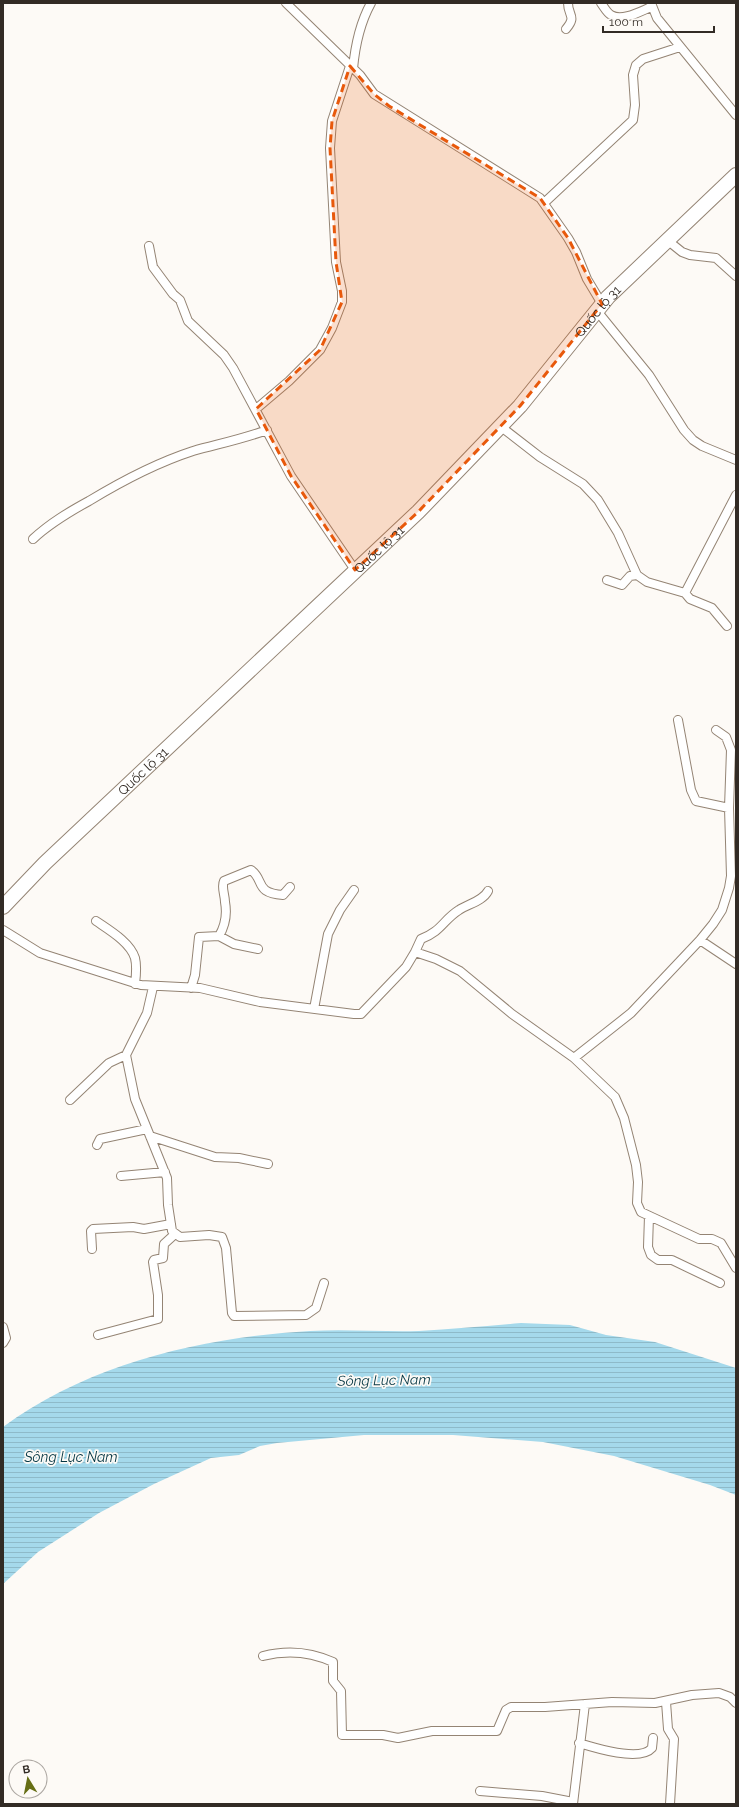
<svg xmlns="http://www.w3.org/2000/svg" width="739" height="1807" font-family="Raleway,sans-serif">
<defs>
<pattern id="water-rules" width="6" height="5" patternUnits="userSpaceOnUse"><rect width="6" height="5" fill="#a5d9eb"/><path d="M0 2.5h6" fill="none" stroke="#8ebac9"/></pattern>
</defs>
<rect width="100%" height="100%" fill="#fdfaf6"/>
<!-- water -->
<path fill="url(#water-rules)" d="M521 1323 570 1325 606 1335 655 1342 736 1368V1495L710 1485 614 1456 543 1442 453 1435H364L277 1443 260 1446 239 1455 211 1458 154 1484 99 1513 38 1552 3 1584V1427C90 1363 204 1337 310 1331 346 1329 383 1332 419 1331 453 1329 487 1326 521 1323Z"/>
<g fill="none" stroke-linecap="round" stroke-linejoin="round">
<!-- minor casing -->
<g stroke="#948474" stroke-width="10">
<path id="minor" d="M286 3 360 75 374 94 540 198 568 238 576 252 587 279 602 304
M601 3C604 7 607 13 611 15 622 22 641 11 651 7
M651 3 657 18 736 115
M566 29C577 16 568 16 568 3
M353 69C355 46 360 23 371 3
M544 203 633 120 635 105 633 75 636 65 643 59 680 47
M667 240 682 252 690 255 716 258 736 276
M149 246 153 267 173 294 180 300 188 321 224 355 233 368 291 476 355 570
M597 311 649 375 684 430 693 440 702 446 736 460
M256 409 289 381 320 350 332 328 342 302V291L336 262 330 148 332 121 350 66
M500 426 540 457 583 484 598 500 618 533 637 575
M33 539C50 523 69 512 89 501 122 481 156 463 193 451 218 444 243 439 267 430
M607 580 622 585 630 576 637 575 647 582 685 593
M727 626 712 608 690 599 685 593 736 495
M678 720 691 790 696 801 729 808
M96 921C109 930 130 942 135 958 137 966 136 976 135 984
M3 930 40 953 141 985 200 988 260 1002 354 1014H361L406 967 415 952 436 959 460 971 512 1014 574 1058 615 1097 624 1118 636 1165 638 1182 637 1203 641 1212 699 1239H712L721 1243 736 1268
M219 936C225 926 227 913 225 902 225 895 221 887 224 881L251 870C265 880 254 893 283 895L290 887
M700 940 736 964
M415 952 421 939C442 931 443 920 459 910 468 904 483 901 488 891
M153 987 147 1013 126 1055 135 1099 167 1178 168 1205 172 1231 180 1237 209 1235 222 1237 226 1248 232 1313 234 1316 306 1315 316 1308 324 1283
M191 988 195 975 199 937 219 936 234 944 258 949
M314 1009 328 934 340 910 354 890
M574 1058 631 1013 700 940 713 924 722 910 729 888 731 876 729 808 731 750 726 737 716 730
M70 1100 109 1063 126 1055
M150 1136 215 1157 239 1158 268 1164
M97 1145 100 1139 147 1129
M121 1176 165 1172
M649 1216 648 1247 651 1255 658 1260H672L720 1283
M92 1249 91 1231 93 1229 133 1227 144 1229 171 1224
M3 1327 6 1338 3 1343
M98 1335 158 1319V1295L153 1262 154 1260 163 1258 164 1244 175 1234
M263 1656C286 1650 311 1652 333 1662V1681L341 1691 342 1735H383L398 1738 432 1731H497L506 1710 511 1707H545L612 1702 655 1703 692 1695 719 1693 730 1697 736 1703
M666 1702 668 1729 674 1739 670 1804
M579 1743C595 1748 640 1762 652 1748L653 1738
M480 1791 542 1796 573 1802
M573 1804 585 1704"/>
</g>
<!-- trunk casing -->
<g stroke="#948474" stroke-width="16">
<g id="trunk">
<path id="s1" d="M3 907 45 863 418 512 520 406 608 297 736 175"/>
</g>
</g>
<!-- minor -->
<use href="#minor" stroke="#fff" stroke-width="8"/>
<!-- trunk -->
<use href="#trunk" stroke="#fff" stroke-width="14"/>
</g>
<!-- marked area -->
<path fill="#e8590c" fill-opacity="0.2" stroke="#e8590c" stroke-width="3" stroke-dasharray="8 5" stroke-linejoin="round" d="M350 66 374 94 389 106 540 198 568 238 602 304 520 406 418 512 355 570 291 476 256 409 320 350 342 302 336 262 330 148 332 121Z"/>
<g text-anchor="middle" stroke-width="3.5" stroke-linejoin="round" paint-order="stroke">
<!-- street labels -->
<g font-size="13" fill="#322b25" stroke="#fdfaf6">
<text dy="5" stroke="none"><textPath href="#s1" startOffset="843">Quốc lộ 31</textPath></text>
<text dy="5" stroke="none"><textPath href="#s1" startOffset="519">Quốc lộ 31</textPath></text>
<text dy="5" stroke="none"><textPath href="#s1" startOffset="195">Quốc lộ 31</textPath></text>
</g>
<!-- water labels -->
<g font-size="14" font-style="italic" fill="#043643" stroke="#fdfaf6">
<text transform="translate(384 1380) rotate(-1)" y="5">Sông Lục Nam</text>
<text x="71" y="1462">Sông Lục Nam</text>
</g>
</g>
<!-- border -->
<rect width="739" height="1807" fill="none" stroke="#322b25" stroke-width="8"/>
<!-- north arrow -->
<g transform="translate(28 1779) rotate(350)"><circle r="19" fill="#fdfaf6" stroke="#aca7a2"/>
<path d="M0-3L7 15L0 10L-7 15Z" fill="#666e15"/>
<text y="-6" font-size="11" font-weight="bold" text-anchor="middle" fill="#322b25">B</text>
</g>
<!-- scale -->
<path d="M603 26v6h111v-6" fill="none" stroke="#322b25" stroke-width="2"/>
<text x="609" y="26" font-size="12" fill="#322b25" stroke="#fdfaf6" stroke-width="3" paint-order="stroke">100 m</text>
</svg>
